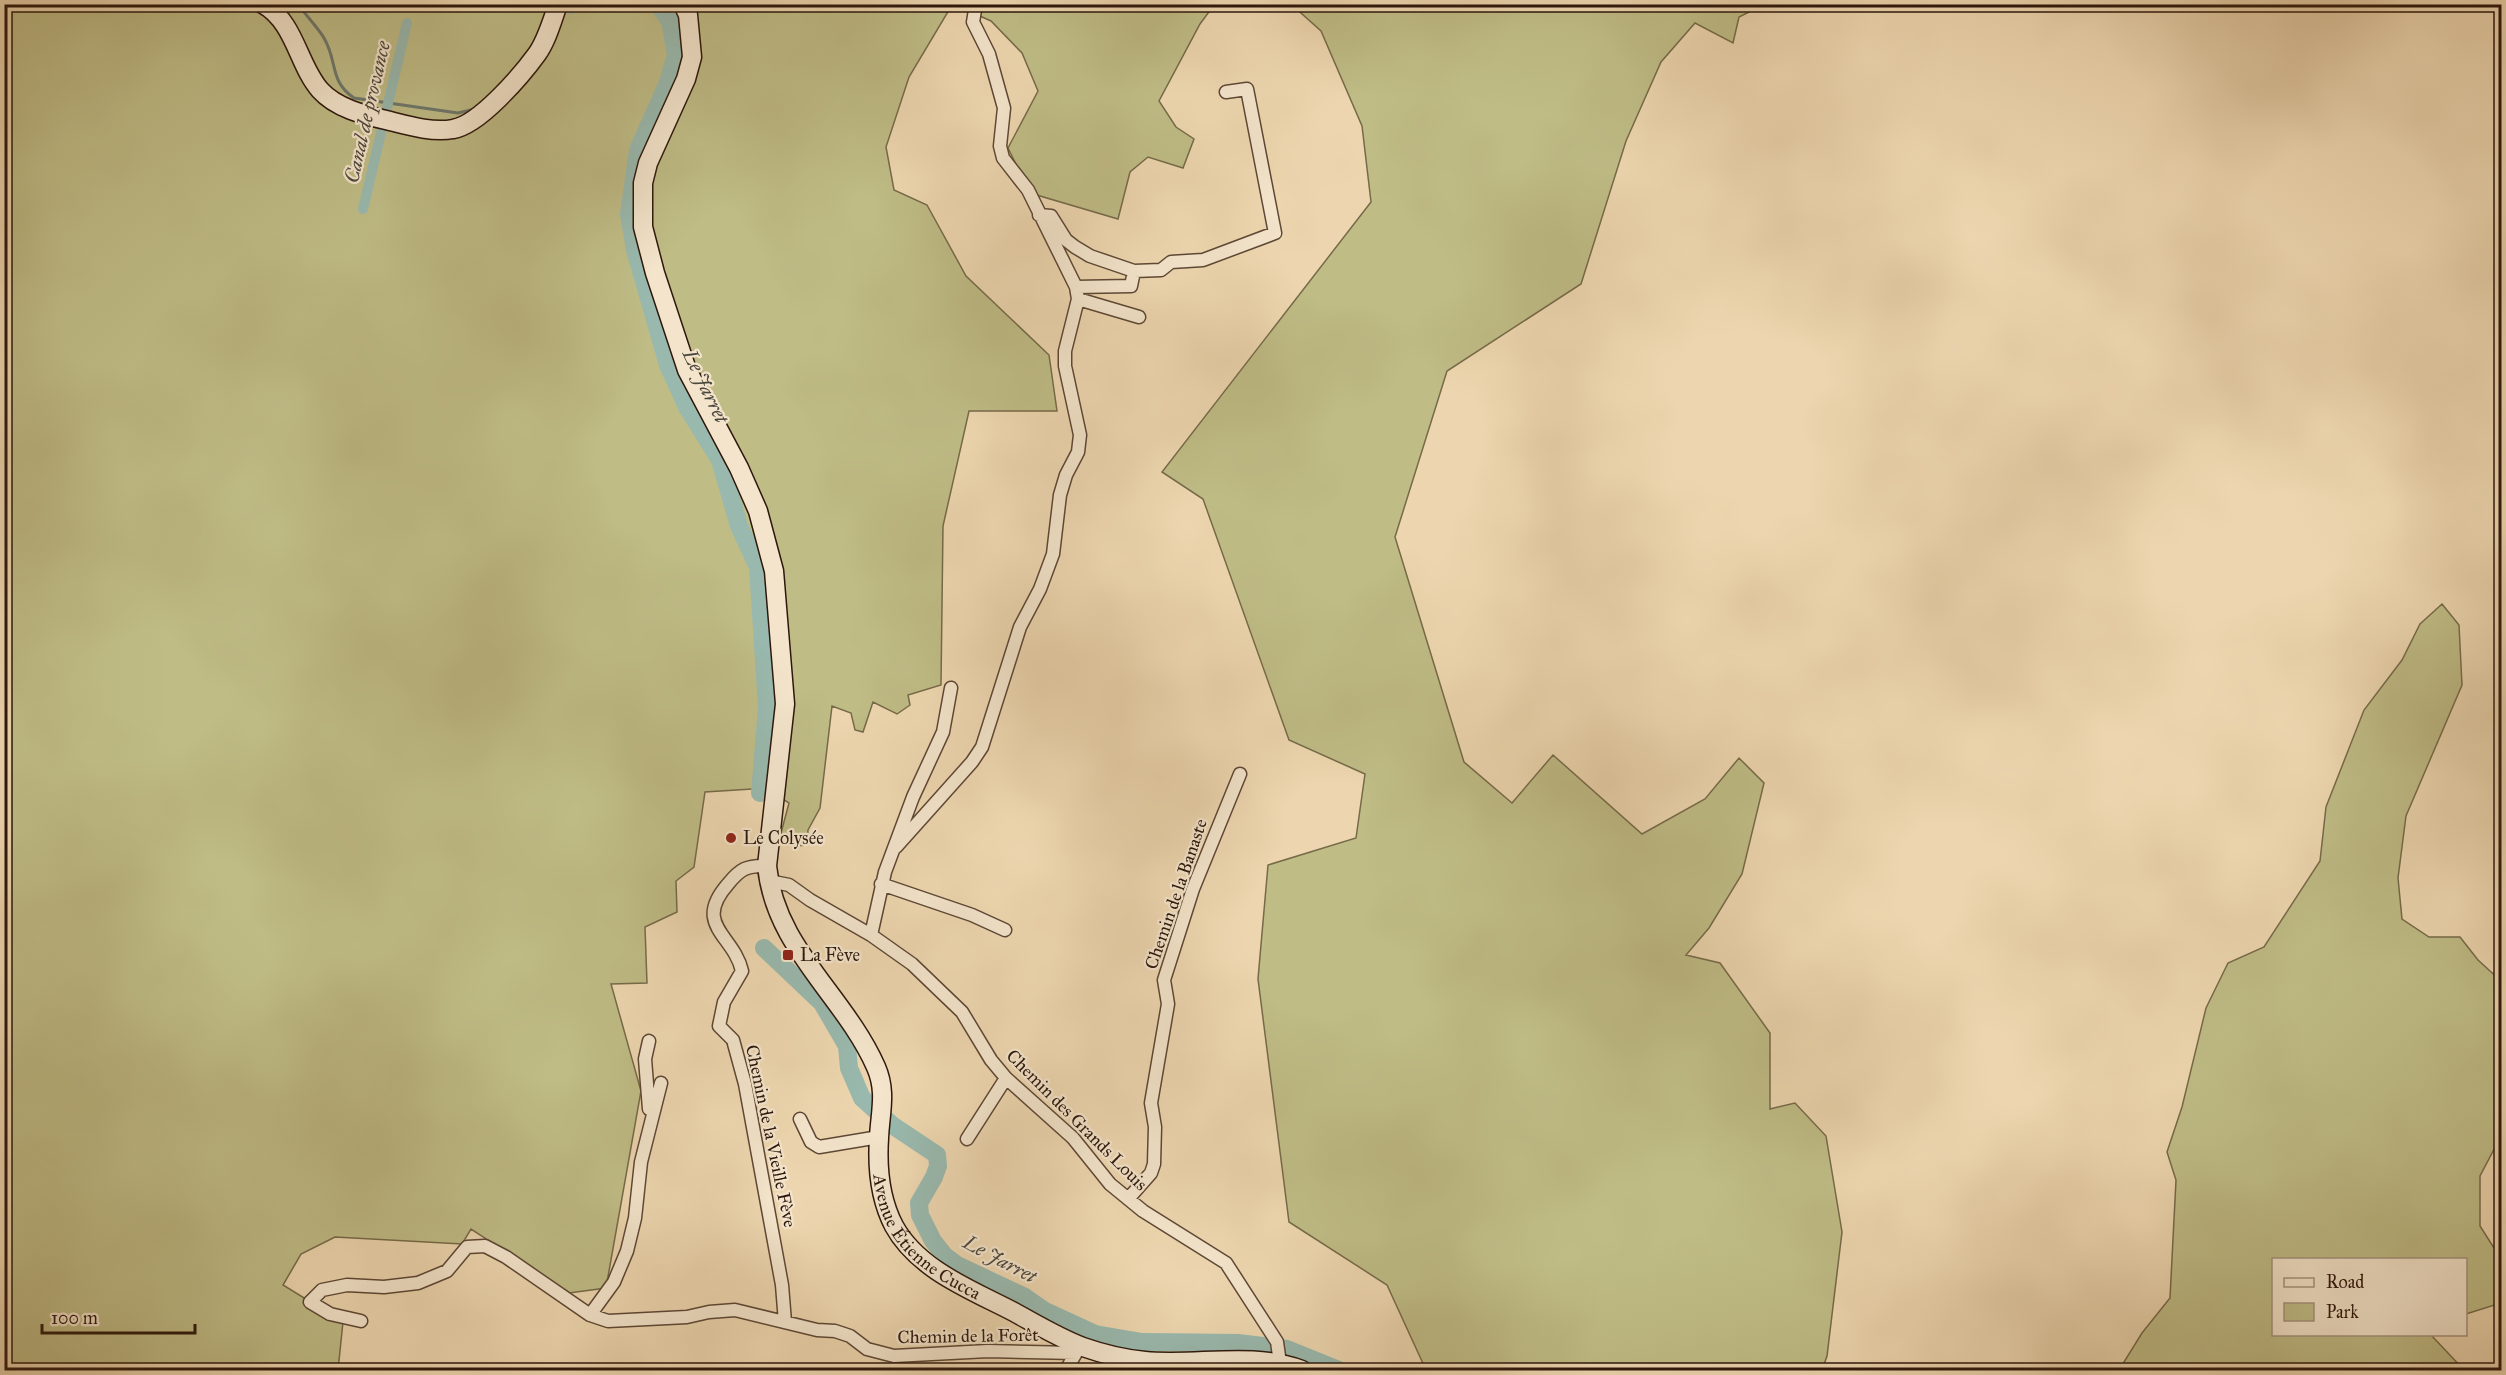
<svg xmlns="http://www.w3.org/2000/svg" width="2506" height="1375" font-family="'IM FELL Great Primer',serif">
<rect width="100%" height="100%" fill="#edd6af"/>
<filter id="stains"><feTurbulence type="fractalNoise" baseFrequency=".00333" numOctaves="4"/><feColorMatrix values="0 0 0 0 .2 0 0 0 0 .09 0 0 0 0 .02 0 0 0 .5 -.17"/></filter>
<radialGradient id="worn" r=".72"><stop offset=".6" stop-color="#630" stop-opacity="0"/><stop offset="1" stop-color="#630" stop-opacity=".3"/></radialGradient>
<!-- green -->
<path fill="#bfbc86" stroke="#766a49" stroke-width="1.5" d="M5 5H952L909 77 886 147 894 190 927 205 966 276 1049 355 1057 411H969L943 526 941 685 908 695 910 705 897 714 873 702 863 732 855 730 851 713 832 706 820 808 808 830 807 845 795 846 781 833 789 803 766 788 705 792 694 867 676 881 677 912 645 927 647 983 611 984 641 1091 606 1288 569 1293 471 1229 462 1244 335 1237 301 1254 283 1285 343 1322 338 1370H5Z
M955 5H1214L1200 24 1159 101 1176 127 1194 139 1183 168 1148 157 1130 172 1118 219 1030 193 1008 148 1038 91 1022 53 991 21Z
M1292 5H1763L1739 17 1733 43 1695 23 1661 62 1626 141 1581 284 1447 371 1395 537 1464 762 1512 803 1553 755 1642 834 1705 799 1739 758 1764 783 1742 874 1709 928 1686 955 1720 963 1770 1033V1109L1795 1103 1826 1136 1842 1232 1827 1356 1822 1370H1426L1387 1285 1289 1222 1258 979 1268 865 1356 838 1365 774 1289 740 1203 499 1162 472 1371 202 1362 126 1321 31Z
M2442 604 2459 625 2462 685 2406 816 2398 878 2402 919 2429 937H2460L2478 960 2501 981V1136L2480 1176V1226L2501 1259V1303L2466 1314V1260H2274V1334L2431 1335 2464 1370H2119L2142 1333 2170 1298 2176 1180 2167 1152 2182 1107 2206 1008 2228 963 2264 947 2320 861 2326 807 2364 710 2402 660 2420 624Z"/>
<g fill="none" stroke-linecap="round" stroke-linejoin="round">
<!-- stream -->
<path stroke="#6e786d" stroke-width="3" d="M298 4C306 16 317 26 324 38 338 62 329 81 354 98L458 113 475 109"/>
<!-- canal -->
<path stroke="#99b9ae" stroke-width="10" d="M363 209 407 23"/>
<!-- river -->
<path stroke="#99b9ae" stroke-width="18" d="M658 4 670 21 676 55 667 85 638 150 629 214 635 250 668 365 687 407 720 460 739 526 758 567 767 708 760 793
M571 5 572 4
M764 948 822 1003 847 1046 849 1068 862 1098 892 1125 937 1155 938 1166 934 1177 919 1203 920 1215 933 1241 945 1256 957 1265 1025 1297 1045 1311 1095 1334 1142 1342 1238 1343 1287 1349 1339 1370"/>
<!-- minor casing -->
<g stroke="#5d4735" stroke-width="15">
<path id="minor" d="M1039 215 1051 216 1066 240 1075 247 1090 256 1134 271 1131 286 1076 287
M1134 271 1161 270 1171 262 1203 260 1275 233 1247 89 1226 92
M1078 299 1139 317
M896 847 972 762 982 747 1020 627 1040 589 1053 554 1060 495 1066 475 1078 452 1080 435 1065 366V351L1078 299 1076 287 1028 190 1003 158 1000 146 1004 108 989 54 973 22 976 4
M767 866C747 865 740 869 728 884 692 925 734 935 742 971L724 1002 719 1026 733 1040 745 1084 782 1285 785 1322
M769 881 789 885 810 900 871 935 912 964 962 1012 991 1060 1006 1078 1073 1138 1110 1184 1143 1211 1226 1263 1277 1342 1280 1363
M881 884 972 915 1005 930
M871 935 885 872 913 797 943 732 951 688
M649 1041 645 1059 649 1109
M800 1119 811 1142 819 1147 879 1137
M967 1139 1006 1078
M1128 1199 1151 1173 1154 1164 1155 1127 1151 1103 1168 1004 1164 980 1193 889 1240 774
M590 1315 614 1282 627 1251 635 1218 641 1162 661 1083
M361 1321 330 1314 310 1302 322 1290 347 1285 384 1287 418 1283 447 1271 467 1247 485 1246 506 1257 590 1315 608 1321 687 1317 709 1312 735 1310 817 1330 835 1331 850 1336 867 1349 894 1356 988 1351 1076 1353 1080 1346
M1066 1370 1076 1353"/>
</g>
<!-- secondary casing -->
<g stroke="#2d170c" stroke-width="21">
<g id="secondary">
<path d="M263 4C295 22 298 65 320 90 336 108 364 115 386 120 406 125 432 133 453 129 479 125 521 76 537 54 547 40 552 21 558 4"/>
<path id="s1" d="M683 4 688 15 692 57 686 79 648 163 643 183V227L655 273 687 370 739 468 758 511 774 571 785 704 767 866C775 948 844 995 876 1067 887 1092 880 1113 879 1138 877 1168 880 1199 894 1226 918 1270 972 1290 1014 1312 1036 1324 1059 1338 1083 1347 1103 1354 1124 1359 1145 1361 1198 1366 1250 1351 1302 1370"/>
</g>
</g>
<!-- minor -->
<use href="#minor" stroke="#f3e4cb" stroke-width="12"/>
<!-- secondary -->
<use href="#secondary" stroke="#f3e4cb" stroke-width="18"/>
</g>
<!-- markers -->
<g fill="#8f2418" stroke="#f3e4cb" stroke-width="2">
<circle cx="731" cy="838" r="6"/>
<rect x="782" y="949" width="12" height="12" rx="3"/>
</g>
<g text-anchor="middle" stroke-width="4.5" stroke-linejoin="round" paint-order="stroke">
<!-- poi labels -->
<g font-size="18" fill="#2d170c" stroke="#f3e4cb" text-anchor="start">
<text x="743" y="844">Le Colysée</text>
<text x="800" y="961">La Fève</text>
</g>
<!-- street labels -->
<g font-size="18" fill="#2d170c" stroke="#f3e4cb">
<text transform="translate(1176 894) rotate(-71)" y="6">Chemin de la Banaste</text>
<text transform="translate(1077 1120) rotate(45)" y="6">Chemin des Grands Louis</text>
<text transform="translate(771 1136) rotate(78)" y="6">Chemin de la Vieille Fève</text>
<text dy="6" stroke="none"><textPath href="#s1" startOffset="1322">Avenue Étienne Cucca</textPath></text>
<text transform="translate(968 1336) rotate(-1)" y="6">Chemin de la Forêt</text>
</g>
<!-- water labels -->
<g font-size="20" font-style="italic" fill="#4d483d" stroke="#f3e4cb">
<text transform="translate(367 112) rotate(-77)" y="7">Canal de provance</text>
<text transform="translate(706 386) rotate(64)" y="7">Le Jarret</text>
<text transform="translate(1000 1259) rotate(28)" y="7">Le Jarret</text>
</g>
</g>
<!-- margin -->
<rect width="2506" height="1375" fill="none" stroke="#edd6af" stroke-width="24"/>
<rect x="6" y="6" width="2494" height="1363" fill="none" stroke="#2d170c" stroke-width="3"/>
<rect x="12" y="12" width="2482" height="1351" fill="none" stroke="#2d170c" stroke-width="1.5"/>
<!-- legend -->
<rect x="2272" y="1258" width="195" height="78" fill="#f3e4cb" stroke="#a4927f" stroke-width="1.5"/>
<rect x="2284" y="1278" width="30" height="9" fill="#f3e4cb" stroke="#a4927f" stroke-width="1.5"/>
<text x="2326" y="1288" font-size="18" fill="#2d170c">Road</text>
<rect x="2284" y="1303" width="30" height="18" fill="#bfbc86" stroke="#a4927f" stroke-width="1.5"/>
<text x="2326" y="1318" font-size="18" fill="#2d170c">Park</text>
<!-- scale -->
<path d="M42 1324v9h153v-9" fill="none" stroke="#2d170c" stroke-width="3"/>
<text x="51" y="1324" font-size="18" fill="#2d170c" stroke="#f3e4cb" stroke-width="4.5" paint-order="stroke">100 m</text>
<rect width="100%" height="100%" filter="url(#stains)"/>
<rect width="100%" height="100%" fill="url(#worn)"/>
</svg>
